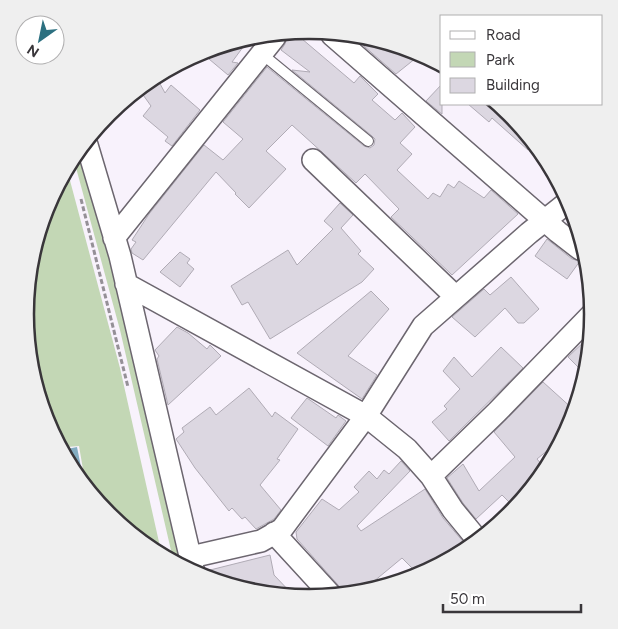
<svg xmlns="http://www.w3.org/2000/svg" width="618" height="629" font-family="Figtree,sans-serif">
<rect width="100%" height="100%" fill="#f8f2fc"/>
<!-- green -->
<path fill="#c3d7b5" d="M81 155 102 225 184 566 173 559 120 330 75 164Z
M68 173 120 368 161 551 108 515 85 481 79 446 67 447 62 441 42 400 29 333V318L32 302V279L47 206Z"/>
<!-- water -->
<path fill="#84adc2" d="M44 408C51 421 57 439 67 449L77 447 83 477 47 423Z"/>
<!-- building -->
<path fill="#dcd7e1" stroke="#b0abb5" d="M295 33 354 83 360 76 378 94 372 100 395 120 402 113 415 127 400 143 412 154 397 170 428 199 433 193 440 197 448 184 454 188 459 181 484 198 491 190 518 214 452 275 391 217 399 209 365 174 356 183 292 125 266 151 286 169 249 208 235 194 236 193 216 172 143 260 132 253 131 249 136 242 132 240 149 214 204 145 223 160 243 139 223 122 267 67 364 146 370 148 374 145 375 139 372 136 292 70 310 72 281 50 285 44 288 35Z
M357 40 418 52 421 54 396 74Z
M246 43 232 62 238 63 228 75 209 59 217 49Z
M158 80 165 93 171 85 200 110 172 146 165 141 168 137 143 116 151 106 141 92Z
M442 84V114L426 101Z
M468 104H495L510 114 532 146 528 150 492 118 489 122Z
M340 203 353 215 341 228 361 251 358 254 374 269 362 282 270 339 248 302 242 305 231 286 288 250 297 265 333 229 324 221Z
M547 239 572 259 580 261 567 279 535 256Z
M180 252 190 259 187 263 194 269 180 287 160 272Z
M511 277 539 309 524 323H518L505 308 475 337 452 317 484 289 490 295Z
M371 291 389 309 348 356 377 375 362 399 297 353Z
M177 327 188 333 207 349 210 345 221 356 168 405 157 359 159 356 155 350Z
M589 337 585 356 582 371 568 357Z
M501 347 523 368 449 441 432 422 447 409 444 406 460 389 443 371 454 357 472 377Z
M543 382 574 410 571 423 559 441 537 459 543 466 525 484 528 488 515 508 502 495 476 519 463 503 447 478 463 464 479 491 515 457 494 432Z
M249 388 272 417 275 412 298 429 277 459 280 460 260 485 281 510 274 519 256 529 245 517 242 519 232 508 229 511 195 468 176 439 184 432 182 428 210 407 216 415Z
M307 398 336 418 338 415 346 421 328 446 291 418Z
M401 461 410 471 357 526 361 531 425 489 443 518 466 545 423 573 417 566 413 569 402 558 367 587 343 592 339 586 297 539 296 532 322 499 339 510 359 492 354 487 369 471 377 479 384 470 389 474Z
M270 555 274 575 293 595 205 578 206 571Z"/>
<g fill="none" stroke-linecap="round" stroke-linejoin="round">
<!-- service casing -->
<g stroke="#6c666f" stroke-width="12">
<path id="service" d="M262 54 368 141"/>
</g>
<!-- minor casing -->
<g stroke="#6c666f" stroke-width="24">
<path id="minor" d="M332 35 558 232 580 249
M87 145 120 256 194 573
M313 160 456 297
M114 238 275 37
M126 284 366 416 407 449 431 476 453 510 476 538
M431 476 497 412 593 313
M274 533 330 594
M191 557 261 541 282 529 366 416 423 326 529 233 568 202"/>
</g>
<!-- path -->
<path stroke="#959097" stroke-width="3" stroke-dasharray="5 2.5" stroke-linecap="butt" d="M81 199 128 387"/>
<!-- service -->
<use href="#service" stroke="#fff" stroke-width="10"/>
<!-- minor -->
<use href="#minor" stroke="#fff" stroke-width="21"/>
</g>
<!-- crop -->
<path d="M0 0H618V629H0ZM34 314a275 275 0 1 1 550 0a275 275 0 1 1-550 0Z" fill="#efefef" fill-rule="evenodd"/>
<path fill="none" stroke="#39363a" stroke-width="2.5" d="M34 314a275 275 0 1 1 550 0a275 275 0 1 1-550 0Z"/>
<!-- legend -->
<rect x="440" y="15" width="162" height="90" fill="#ffffff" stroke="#b0afb0"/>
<rect x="450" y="31" width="25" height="8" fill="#ffffff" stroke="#b0afb0"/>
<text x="486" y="40" font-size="15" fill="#39363a">Road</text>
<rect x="450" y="52" width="25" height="15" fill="#c3d7b5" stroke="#b0afb0"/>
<text x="486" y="65" font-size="15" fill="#39363a">Park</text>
<rect x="450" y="78" width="25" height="15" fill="#dcd7e1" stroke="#b0afb0"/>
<text x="486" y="90" font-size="15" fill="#39363a">Building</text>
<!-- north arrow -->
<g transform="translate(40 40) rotate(213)"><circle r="24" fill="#ffffff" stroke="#b0afb0"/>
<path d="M0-4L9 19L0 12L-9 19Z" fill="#2c7080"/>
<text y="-8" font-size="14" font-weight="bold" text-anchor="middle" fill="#39363a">N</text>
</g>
<!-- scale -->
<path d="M443 604v8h138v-8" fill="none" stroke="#39363a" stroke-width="2.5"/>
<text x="450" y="604" font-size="15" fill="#39363a" stroke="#ffffff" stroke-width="4" paint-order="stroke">50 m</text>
</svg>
